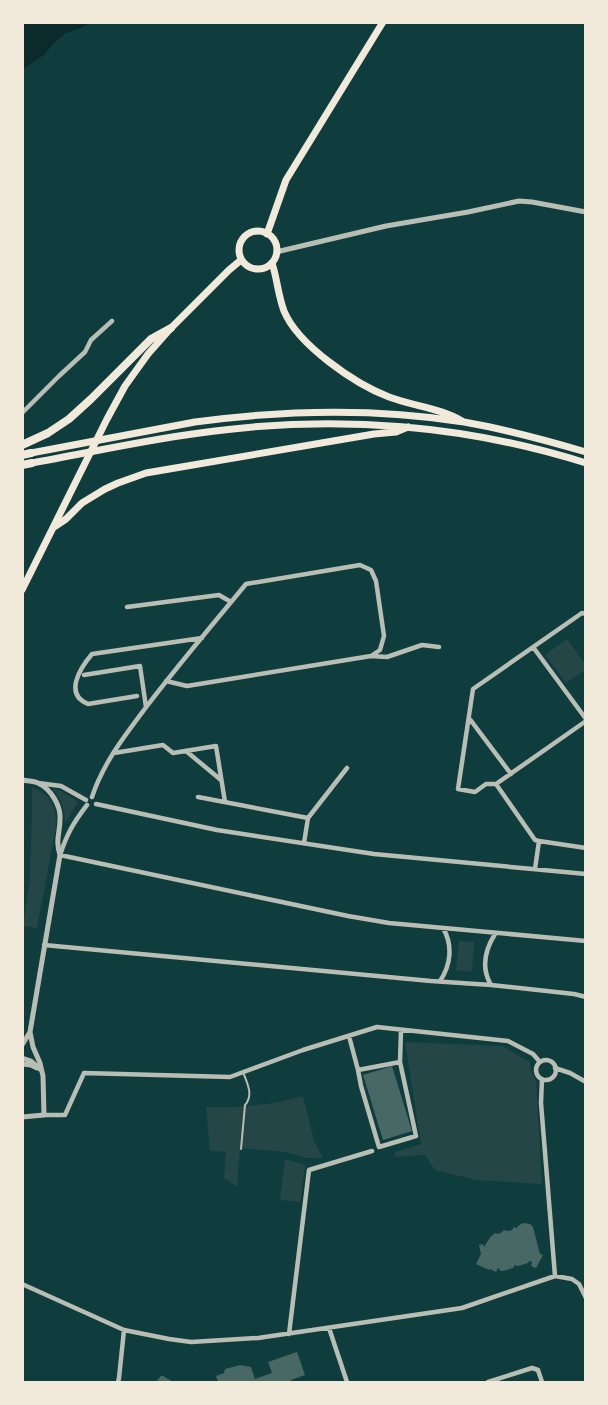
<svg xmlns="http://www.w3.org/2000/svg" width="608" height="1405" font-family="'Golos Text',sans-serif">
<rect width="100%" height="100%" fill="#0f3d3e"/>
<!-- green -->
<path fill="#244646" d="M567 639 585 664 586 669 566 683 545 655Z
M32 787C51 795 57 807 56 827L37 928 23 926 30 879 32 808Z
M52 789 61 791 78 802 65 824C65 810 62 799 52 789Z
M459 941 474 942 472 972 456 970Z
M405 1042 502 1046 530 1062 531 1071 536 1081 542 1184 476 1180 435 1170 425 1155 395 1157V1152L421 1144Z
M303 1096 314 1141 323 1158H306L286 1152 240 1148 237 1187 224 1178 226 1152 210 1151 206 1107H235L275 1103Z
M285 1159 305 1165 300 1202 280 1200Z"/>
<!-- water -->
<path fill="#0a2a2b" d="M23 22H90V23L81 28 66 33 55 42 44 55 23 69Z"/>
<!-- building -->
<path fill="#486865" d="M392 1066 412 1131 383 1140 363 1075Z
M523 1223 530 1224 533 1227 540 1254 543 1255 536 1268 531 1266 532 1262 529 1261 528 1263 518 1266 515 1265 513 1268 503 1271H501L498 1268 496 1272 490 1269 489 1270 476 1264 481 1254 479 1245 483 1244 484 1247 491 1236 493 1235 495 1233 498 1234 502 1232 504 1230 507 1231 512 1230 514 1227 517 1228 518 1226Z
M297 1352 305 1375 291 1380 292 1382H218L216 1376 224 1373 225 1369 240 1365 251 1367 255 1379 272 1373 268 1362Z
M161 1376H163L173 1382H156Z"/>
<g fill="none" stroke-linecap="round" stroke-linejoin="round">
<!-- service -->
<path stroke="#b8beb3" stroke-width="2" d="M241 1149 245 1105C254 1095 247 1083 243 1072"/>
<!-- minor -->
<path stroke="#b8beb3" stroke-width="4.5" d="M22 413 59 376 85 352 91 340 112 321
M127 607 219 595 231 602
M533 647 586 719
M371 656 387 657 422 645 439 647
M84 675 140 666 146 707
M137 696 88 704C63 694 81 667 92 654L202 638
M469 718 511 774
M186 751 221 780
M114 753 163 745 173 753 216 746 225 802
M38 783 61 786 86 800
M496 784H486L475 792 458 789 473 689 582 613 586 614
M92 797C103 763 126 734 147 706 179 664 213 624 246 584L360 565 371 570 376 581 384 636 380 650 371 656 187 686 166 681
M198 797 308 818
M96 804 217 830 374 854 586 874
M87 805C73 823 67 834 60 855L348 916 389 923 586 941
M539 841 535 840 496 784 586 721
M304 843 308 818 347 768
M535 869 539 841 586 848
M44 945 431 981 491 985 574 994 586 997
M440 981C451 965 453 945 443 928
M491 985C481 968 485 950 495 934
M349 1036 358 1070 400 1062 401 1030
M536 1070a10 10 0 1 1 20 0a10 10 0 1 1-20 0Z
M555 1068 570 1073 586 1082
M358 1070 361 1086 379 1147 416 1136 400 1062
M542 1079 541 1103 555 1276
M44 1115H65L84 1073 230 1077 303 1050 377 1027 508 1041 533 1054 540 1062
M22 1284 124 1330 169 1339 191 1342 258 1338 462 1308 555 1276 572 1279 579 1284 586 1298
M329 1328 347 1382
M289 1334 309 1170 372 1151
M118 1382 119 1378 124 1330
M488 1382 532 1368 538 1370 542 1382"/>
<!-- tertiary -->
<path stroke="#b8beb3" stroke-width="5" d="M276 252 386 226 468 212 519 201 532 202 586 212
M22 780C27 781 34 781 38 783 51 789 61 806 60 819 60 834 55 839 60 855L30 1032 22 1045
M22 1058 31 1061 41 1070
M22 1064 31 1065 37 1068
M22 1117 44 1115 43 1076 40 1063 33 1047 30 1032"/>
<!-- primary -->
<path stroke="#f1e9da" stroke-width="7" d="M239 250a19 19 0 1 1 38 0a19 19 0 1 1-38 0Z
M267 234 286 180 383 22
M22 590 107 419 125 386 148 354 171 328 229 270 241 260"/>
<!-- trunk -->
<path stroke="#f1e9da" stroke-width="7" d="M272 263C277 278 278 295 284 311 298 345 355 384 389 397 413 406 440 408 462 421
M31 453 195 422C284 410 375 408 464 422 505 429 545 440 586 452
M32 463C93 452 153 438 215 431 339 415 466 425 586 463
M54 527 66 519 82 503 105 489 118 483 146 473 374 434 396 432 408 427"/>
<!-- motorway -->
<path stroke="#f1e9da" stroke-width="8" d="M22 445 48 433 69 419 91 399 151 339 171 328
M22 455 31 453
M22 465 32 463"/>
</g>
<!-- border -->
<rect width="608" height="1405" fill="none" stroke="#f1e9da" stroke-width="48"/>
</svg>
